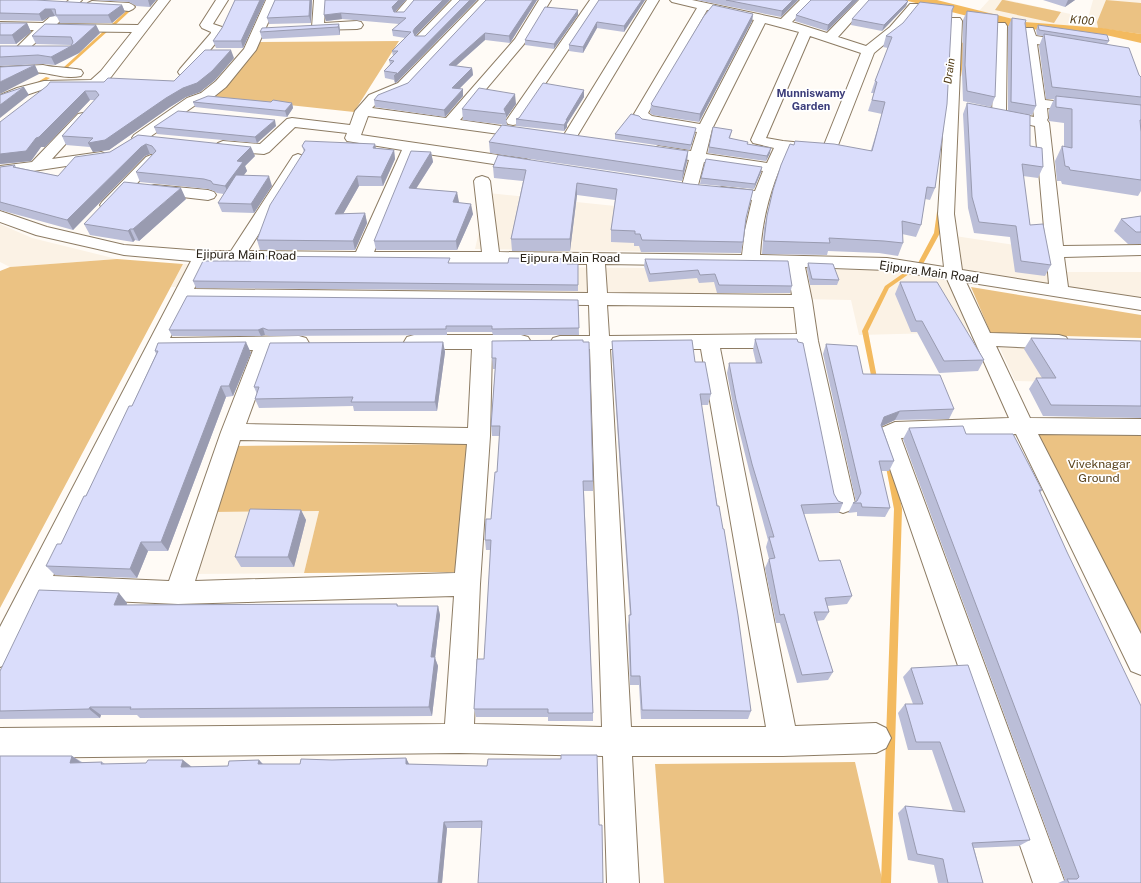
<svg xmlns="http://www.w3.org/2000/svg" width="1141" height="883" font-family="'Public Sans',sans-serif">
<rect width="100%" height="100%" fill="#fffbf6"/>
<!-- built -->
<path fill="#fbf2e5" d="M989 0H1008L1088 18 1093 0H1141V34L1102 28 1025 22 979 11Z
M488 193 752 220 746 253 475 249Z
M0 224 32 238 117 259 10 267 0 262Z
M955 236 1048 250 1056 288 958 273Z
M183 264 888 270 954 280 975 332 859 335 851 300 171 287Z
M1063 272H1141V301L1066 288Z
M999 346 1141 348V384L1015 381Z
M319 511 304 573 191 574 212 512Z"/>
<!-- green -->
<path fill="#ebc283" d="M1002 0H1004L1061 12 1054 23 995 10Z
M1106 0 1141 3V34L1098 28 1097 22Z
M399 41 354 112 214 97 259 42Z
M117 259 183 264 0 608V271L10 267Z
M971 287 1141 315V338L991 334Z
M1141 429V639L1030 430Z
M469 444 457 572 304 573 319 511 212 512 236 446Z
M855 762 883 883H664L655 764Z"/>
<!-- water -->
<path fill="#f3ba5f" d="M904 0H937L1025 22 1102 28 1141 34V43L1106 35 1015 28Z"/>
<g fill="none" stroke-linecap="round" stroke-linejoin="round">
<!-- stream -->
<path fill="#f3ba5f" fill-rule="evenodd" d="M138 0H142L114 26H112V24Z
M106 29 109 30 66 69H64V67Z
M964 42 966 43 961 76 959 77 957 76 962 43Z
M46 77 50 78 35 87 31 86Z
M940 210 943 212 940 233 923 264 889 288 868 331 878 383 877 385H873L862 331 885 286 918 263 934 233 937 212Z
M889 459 892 460 893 462 902 509 891 883H881L894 509 885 462 886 460Z"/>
<!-- minor casing -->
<g stroke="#8d7c64" stroke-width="2">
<path id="minor" d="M69 0H82L57 24 138 25 158 0H170L111 77 100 87 44 89 0 104V95L17 88 44 81 91 80 101 71 132 32 49 31 26 51H18L16 48 34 30H0V22L43 23Z
M216 0H228L213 24 222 27 224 30 223 34 190 75H180L178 72 180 69 211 33V32L202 28 200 25Z
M266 0H278L256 50 226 87 211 99 197 104 144 141 139 142 134 141 132 138 134 135 187 98 201 93 216 81 244 49Z
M314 0H326L324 23 357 21 361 22 363 25 361 28 357 29 314 30 312 27Z
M407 0H419L404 18H396L394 15Z
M452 0H465L425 42H417L415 39 417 36Z
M479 0H491L408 89 379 101 372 108 446 118 515 39 539 0H551L524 44 460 120 528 130 533 131 535 134 533 137 528 138 368 116 361 135 526 159 531 161 534 164 531 167 526 169 414 152 415 153 374 252H482L474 181 476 178 482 176 488 178 490 181 499 252 742 255 745 230 752 200 716 195 714 192 716 189 722 187 755 191 763 171 704 162 697 189 695 192 689 194 683 192 681 189 689 160 654 154 651 151 654 148 659 146 691 151 697 132 642 123 634 114 697 8 672 2 670 0H692L781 19 800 0H813L792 22 827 33 859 0H871L838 37 866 46 890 27 910 4H918L920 6 898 33 874 53 835 153 830 155 788 151C771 184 762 219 760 255L887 258 944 267 938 214 950 21 952 18H960L962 21 954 214 962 270 1049 284 1035 126 994 117 992 114 995 26 997 23H1005L1007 26 1006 111 1034 117 1023 31 1025 28H1033L1036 36 1069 41 1073 42 1075 45 1073 48 1069 49 1037 44 1045 100 1141 111V119L1047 108 1048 118 1047 120 1049 123 1063 246 1141 245V255L1064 257 1068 287 1141 298V310L966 282 990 333 1059 335 1066 337 1069 342 1066 347 1059 349 996 346 1030 418 1141 419V435L1038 434 1141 634V675L1131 671 1016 434 901 438 1065 883H1033L878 434 881 428 895 422 1009 418 947 279 887 270 805 267 812 301 818 341 855 503 851 510 843 513 835 510 831 503 800 348H720L795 726 876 723 886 728 891 738 886 748 876 753 783 756H632L639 883H607L603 756 459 753 0 758V728L445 724 454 596 178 604 42 598 10 663 0 667V627L191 261 124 255 36 235 0 222V211L47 227 124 245 202 251H231L293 156 298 154 303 156 306 159 248 251 356 252 402 150 347 141 345 138 347 133 295 127 269 152 264 154 223 151 218 149 215 146 218 143 223 141 260 144 287 119 292 118 350 125 355 111 369 95 398 83ZM707 10 754 20 700 124 652 116 648 113ZM765 23 799 32 751 140 753 143 774 148 767 163 706 154 712 129ZM810 36 861 53 824 145 783 141 766 138ZM208 261 587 264 588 293 194 289ZM605 264 787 267 792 295 607 293ZM189 301 589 305 590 336H560L553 338 550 343 553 348 560 350 590 349 602 727 474 724 480 584 490 436 492 349H521L528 347 531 342 528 337 521 335H414L407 337 404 342 407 347 414 349H472L468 428 246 424 273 350H299L306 348 309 343 306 338 299 336 170 338ZM607 305 794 307 797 334 609 336ZM610 349H701L766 727H631ZM253 350 221 432 169 581 53 576 164 352ZM240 440 467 444 455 573 195 581Z
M590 0H602L518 124 513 125 508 124 506 121Z
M647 0H659L576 138 574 141 569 142 564 141 562 138Z
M92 1 129 3 133 5 135 7 133 9 129 11 88 7 86 5 88 3Z
M43 65C55 68 68 67 81 70L83 73 81 76C68 79 56 75 44 73 30 71 14 74 0 75V67Z
M83 113 88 114 90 117 52 159 101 152 106 154 109 157 106 160 0 176V166L32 162 78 114Z
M151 155 156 157 159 160 156 163 114 208 108 210 102 208 100 205 102 202 146 157Z
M154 185 208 190 214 192 216 195 214 198 208 200 148 193 146 190 148 187Z"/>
</g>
<!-- minor -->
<use href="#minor" fill="#fff" fill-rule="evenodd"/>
</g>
<!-- wall -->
<path fill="#bbbed8" d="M0 0 122 5 125 12 112 23H60L57 17 55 16 49 17 42 21 0 20Z
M92 0H156L150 7 136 6 129 2Z
M235 0H265L243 48H216L213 41 222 28Z
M275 0H312L311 23 269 24 267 18Z
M406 0 395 12H404L414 0H450L415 36H425L460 0H477L397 82 395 83 394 80 385 78 384 71 390 64 389 60 393 56 392 51 405 38 393 36 392 30 399 24 342 19 326 21 324 15Z
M486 0H537L510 43 485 40 456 66 472 68 473 75 459 89H463V96L445 117 375 107 374 100 408 83Z
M599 0H645L624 32 597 28 583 53 569 51V45Z
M697 0H798L781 17Z
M811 0H858L827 31 795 21 796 15Z
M1043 0H1075L1065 7Z
M908 1 906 6 882 31 851 25 852 19Z
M954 6 952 13 935 188 930 200 925 199 921 225 916 237 902 234 903 243 898 256 879 253 828 251 827 255 762 254 764 228 773 190 871 150 882 114 868 111 874 93H871L875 81 888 48 883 47 886 36Z
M578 10V15L554 49 525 45V40Z
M967 11 995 97 991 107 963 101 962 74 963 20Z
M753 14 752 21 699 122 653 115 650 113 651 104Z
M1012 18 1025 23 1036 106 1032 115 1008 111V27Z
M0 23H27L31 32 16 44H0Z
M339 24 340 31V35L262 39 260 32Z
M96 25 100 33 79 53 55 65 43 64 0 66V46H71V45L36 44 32 36Z
M1038 25 1109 41 1107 44 1141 77V191L1138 196 1062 184 1061 181H1057L1055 161 1062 146 1064 147V123L1049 121V110L1054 99H1046L1039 46 1043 36 1037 35 1036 30Z
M234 58 215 80 200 92 186 97 170 107 109 150 93 152 90 147 66 145 62 136 95 100H90L45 147H41L31 161 0 164V122L104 82 174 81Z
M584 90V97L567 124V127L564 131 516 126V119Z
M193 102 292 103 293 108 287 117 195 107Z
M967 103 1030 146 1043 167 1038 178 1023 176 1030 225 1051 265 1045 276 1015 272 1010 237 974 233 968 208 963 114Z
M516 104 506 118 507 125 463 120 462 109Z
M642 119 695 133 690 150 615 139V134Z
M276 126 257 143 157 134 154 127Z
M732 130 730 138 747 144 770 153 766 161 708 153 709 147Z
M138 135 255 156 245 166 247 171 243 176 272 186 254 213 222 212 218 203 224 194 217 193 214 191 208 189 140 182 136 172 153 154H150L145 156 73 230 0 210V167L15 165 16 167 58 176 110 152Z
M489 142 688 151 687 161 682 181 490 153Z
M302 146 376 148 394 150 395 159 383 186H359L343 214 365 213 367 223 355 250H260L257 240 304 152Z
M431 152 433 162 416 189 457 192 458 202 473 214 457 250H376L374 241Z
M493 167 753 190 745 221 743 242 741 253 641 252 639 246H634V243L611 242V230L615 200 577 195 570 251H512L511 239 523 181 494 178Z
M761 172 754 189 700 184 701 178Z
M186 199 139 241 135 240 133 242 90 235 84 224Z
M1141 216V244H1128L1114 231 1121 219Z
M568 259V264H578V291L196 288 193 281 451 263H508Z
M645 259 792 286 790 293H717L714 282 699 283 697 278 649 282 644 266Z
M808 263 839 280 837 285H810L807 269Z
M900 282 984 360 978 371 939 373 917 332H911L895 294Z
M578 300 579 335H493L492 332H447V335L270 336 265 335 261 336H172L169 330Z
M1031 338 1141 341V418L1043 416 1029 389 1036 378H1042L1024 349Z
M755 339 834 494 838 501 843 503 839 513 804 514 819 561 852 596 847 604 827 606 829 612 824 620 817 621 833 672 828 680 797 683 780 623H776L765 568 769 559 766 547 768 540 750 474 734 410 727 373 729 363H756L753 350Z
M492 341 593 481V491H584L593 713V721H548V717H476L474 709 484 659 491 550H486L485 540 491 519 497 472 500 436H492L491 426 495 369H493L492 358Z
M612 341 695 362 711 394 708 405H701L751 711 748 719H641L639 685H630L628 625 630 615 612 352Z
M443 342 445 352 437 411H354L353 406 259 408 255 399 257 394 254 387Z
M826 344 863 374 954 409 949 419 895 420 882 426 894 461 889 471H881L890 508 885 517 857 516V512L848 513 853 503 856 502 823 354Z
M155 351 251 353 233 396 226 397 168 551H148L137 578 55 575 46 566 61 544 132 406 156 354Z
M909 428 966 434 1042 490 1040 493 1067 552 1141 883H1058L1065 880 903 439Z
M301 510 306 520 294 567H241L235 557Z
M127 603V605L397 604 398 606H438L440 615 435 658 438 666 432 716 140 718 137 715H101L100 718 0 719V671Z
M911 668 1030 840 1019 846 974 848 983 883H938L934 865 908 860 898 813 905 806 953 811 932 750H908L898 713 905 704H913L903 677Z
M597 755 482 828H447L442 883H0L72 756 82 762H102L105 764 191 767 228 766 259 760 263 764H300L332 760 406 758 409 764 487 766Z"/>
<!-- shaded-wall -->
<path fill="#999bb0" d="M148 0H156L150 7Z
M260 0H265L243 48 241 41Z
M310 0H312L311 23 309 16Z
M399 0H406L393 14 392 7Z
M443 0H450L416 35 414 38 413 31 415 28Z
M470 0H477L397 82 395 83 394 76Z
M533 0H537L510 43 509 36Z
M642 0H645L624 32V26Z
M793 0H798L781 17 782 11Z
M853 0H858L827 31 828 25Z
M1068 0H1075L1065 7Z
M908 1 906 6 882 31 884 25Z
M122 5 125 12 112 23 108 15Z
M45 9H51L55 16 49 17 42 21 39 14Z
M578 10V15L554 49V44Z
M341 13 342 19 326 21 324 15Z
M753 14 752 21 699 122 700 114Z
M597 22V28L583 53V47Z
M27 23 31 32 16 44 12 35Z
M339 24 340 31V35L338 27Z
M96 25 100 33 79 53 55 65 51 57 75 44Z
M485 33V40L450 71 449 65Z
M231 50 234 58 215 80 200 92 186 97 170 107 109 150 93 152 88 143 166 98Z
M35 65 39 74 0 94V82Z
M472 68 473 75 453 95 452 88Z
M24 87 29 95 0 118V105Z
M463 89V96L445 117 444 110Z
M584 90V97L567 124V127L564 131V125L566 120Z
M85 91 90 100 45 147H41L31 161 0 164V154L36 138Z
M515 94 516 104 506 118V114L504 109Z
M292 103 293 108 287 117 285 111Z
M275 120 276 126 257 143 255 137Z
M146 144 150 154 145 156 73 230 67 220 141 147Z
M375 144 377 153 373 148Z
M251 147 255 156 245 166 247 171 229 195 225 186 237 161Z
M771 148 770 153 766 161 767 156Z
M394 150 395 159 383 186 381 177Z
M688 151 687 161 682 181 683 171Z
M431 152 433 162 410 198 409 188Z
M762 167 761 172 754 189 755 184Z
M269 176 272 186 254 213 251 204Z
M357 176 359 186 338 223 335 214Z
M577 183V195L570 251V239Z
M181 188 186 199 139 241 133 229Z
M457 192 459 202 455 212 453 202Z
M471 204 473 214 457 250 456 241Z
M365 213 367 223 355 250 353 241Z
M130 229 135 240 133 242 128 231Z
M263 328 265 335 261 336 258 330Z
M246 342 251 353 233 396 229 386Z
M443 342 445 352 437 411 435 402Z
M221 386 226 397 168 551 161 542Z
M900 411 895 420 880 427 884 417Z
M301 510 306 520 294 567 288 557Z
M141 542 148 551 137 578 130 569Z
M119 593 127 603 123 615 114 605Z
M438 606 440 615 435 658 438 666 432 716 429 707 431 657Z
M90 707 101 715 100 718 89 709Z
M72 756 83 764 70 763Z
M406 758 410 766 406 764Z
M183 760 192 767H181Z
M259 760 266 768 258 764Z
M444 822 447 828 442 883H438Z"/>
<!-- building -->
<path fill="#daddfb" stroke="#999bb0" d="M0 0H36L122 5 108 15H56L55 9H45L39 14 0 13Z
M235 0H260L241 41H213L222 28Z
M275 0H310L309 16 267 18Z
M325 0H399L392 7 394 12H404L414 0H443L415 28 413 31 415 36H425L460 0H470L396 75 394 76 397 73 384 71 394 61 389 60 398 51H392L411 32 392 30 406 18 341 13 324 15Z
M486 0H533L509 36 485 33 449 65 472 68 452 88 463 89 444 110 374 100 378 95 408 83Z
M599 0H642L624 26 597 22 583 47 569 45Z
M726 0H793L782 11Z
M811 0H853L828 25 796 15Z
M869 0H905L908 1 884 25 852 19Z
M920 2 954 6 952 10 947 104 935 188 927 187 921 225 902 221 903 243 884 241 829 238 830 243 764 241 767 216 773 190 781 165 790 144 794 145 795 141 834 144 872 151 885 102 872 100 877 82 875 81 892 37 886 36 903 23Z
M713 5 753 14 700 114 653 106 651 104 704 16Z
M545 7 578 10 554 44 525 40Z
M967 11 998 15 995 97 967 91 965 65Z
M1012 18 1026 20 1025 23 1036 106 1011 102Z
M0 23H27L12 35H0Z
M45 24 96 25 75 44 51 57 38 55 0 57V46H71L73 42 71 37 32 36Z
M339 24 338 27 260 32 262 28Z
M1038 25 1107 35 1109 41 1039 30Z
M1044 34 1129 48 1139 75 1141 77V97L1052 87Z
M205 50H231L212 71 197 83 183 88 166 98 105 140 88 143 93 138 62 136 99 95 96 91H85L39 137 36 138 26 151 0 154V122L47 86 50 82H104L108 78 174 81Z
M35 65 0 82V67Z
M543 83 584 90 566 120H567L564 125 516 119 519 118Z
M24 87 0 105V95Z
M479 88 515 94 504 109 506 114 462 109Z
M208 96 271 102 273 100 292 103 285 111 193 102Z
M1056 96 1141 105V120H1140L1141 132V180L1070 170 1069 167 1065 166 1062 146 1072 148V109L1056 107Z
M967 103 1030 115V146L1042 148 1043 167 1022 164 1030 225 1043 224 1051 265 1021 261 1016 226 979 222 972 197Z
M178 111 275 120 255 137 154 127Z
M631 114 639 116 642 119 696 128 691 145 615 134Z
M502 125 688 151 683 171 489 142Z
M713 127 732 130 729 138 748 142 747 144 771 148 767 156 709 147Z
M138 135 251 147 237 161 243 162 225 186 213 184 211 181 204 179 136 172 156 151 152 146 146 144 141 147 67 220 0 202V167L15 165 13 167 58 176 75 157 110 152Z
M305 141 375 144 373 148 394 150 381 177 357 176 335 214 365 213 353 241 257 240 270 205 305 150 302 146Z
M411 151 431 152 409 188 457 192 453 202 471 204 456 241H374Z
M498 155 690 184 753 190 746 218 743 242 642 240 640 234H635V231L611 230 617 189 577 183 570 239H511L526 170 493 167Z
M706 159 762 167 755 184 701 178Z
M236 175 269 176 251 204 218 203Z
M124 182 181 188 133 229H130L128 231 84 224Z
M1141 216V232H1136L1121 219Z
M253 256 450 258 448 263H508L509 258 568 259 567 264H578V285L193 281 203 261H251Z
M645 259 788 261 792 286 719 285 715 274 700 275 698 270 650 274Z
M808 263 833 264 839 280 812 279Z
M900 282H937L984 360 944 361 922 321H916Z
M187 296 578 300 579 328 492 329V326H446V329L268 330 263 328 258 330H169Z
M1031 338 1141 341V406L1051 405 1036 378H1056Z
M755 339H797L798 342 803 343 834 494 838 501 843 503 801 505 819 561 840 560 852 596 825 598 829 612H814L833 672 802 675 784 614 780 615 769 559 775 558 769 537H774L752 464 736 400 729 363H762Z
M583 340V342H589L593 481H583L593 713H548V709H474L477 659H484L487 609 491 540H485L486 519H491L495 472H497L500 426H491L496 358H492V341Z
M692 340 695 362H705L711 394H700L717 506H719L723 529H724L738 615 751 711 642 710 640 676H631L629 615H631L612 341Z
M246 342 229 386H221L161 542H141L130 569 46 566 57 544H61L84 496H86L129 406H132L158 351H155L158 343Z
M443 342 435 402H351L353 397 255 399 259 387H254L270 343Z
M826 344 857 346 863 374 940 375 954 409 900 411 884 417 881 425 894 461H879L890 508 862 507 861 503H853L857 501 861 493Z
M963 426 966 434H1013L1042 490H1039L1067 552 1141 706V883H1069L1067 879H1077L1079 877 909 428Z
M250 509 301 510 288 557H235Z
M39 590 119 593 114 605 365 604H397V606H438L431 657H435L429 707 130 709 131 707H90L89 709 0 711V671Z
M968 665 1030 840 972 843 983 883H948L943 859 917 854 905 806 965 812 940 742H916L905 704H923L911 668Z
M561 755H597L599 825H602L603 883H478L482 821 444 822 438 883H0V756H72L70 763 102 762 101 764 146 763 148 760H183L181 767 228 766 229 761 259 760 258 764H300L301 759 332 760 406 758V764L487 766 488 759H561Z"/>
<g text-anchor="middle" stroke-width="3.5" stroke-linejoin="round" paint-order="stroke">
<!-- far-water labels -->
<g font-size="11" font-style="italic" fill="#513b14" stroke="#fff">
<text transform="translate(1082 20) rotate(5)" y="4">K100</text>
<text transform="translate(949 71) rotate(-82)" y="4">Drain</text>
</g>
<!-- far-neighbourhood labels -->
<g font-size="11" font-weight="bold" fill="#3c3d7a" stroke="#fff">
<text x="811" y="97">Munniswamy<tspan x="811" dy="13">Garden</tspan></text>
</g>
<!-- street labels -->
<g font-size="12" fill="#2a2319" stroke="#fff">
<text transform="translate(246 255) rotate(1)" y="4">Ejipura Main Road</text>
<text x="570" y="262">Ejipura Main Road</text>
<text transform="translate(929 272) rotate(8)" y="4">Ejipura Main Road</text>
</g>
<!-- park labels -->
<g font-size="12" fill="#5a431d" stroke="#fff">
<text x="1099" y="468">Viveknagar<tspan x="1099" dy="14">Ground</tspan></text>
</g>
</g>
</svg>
